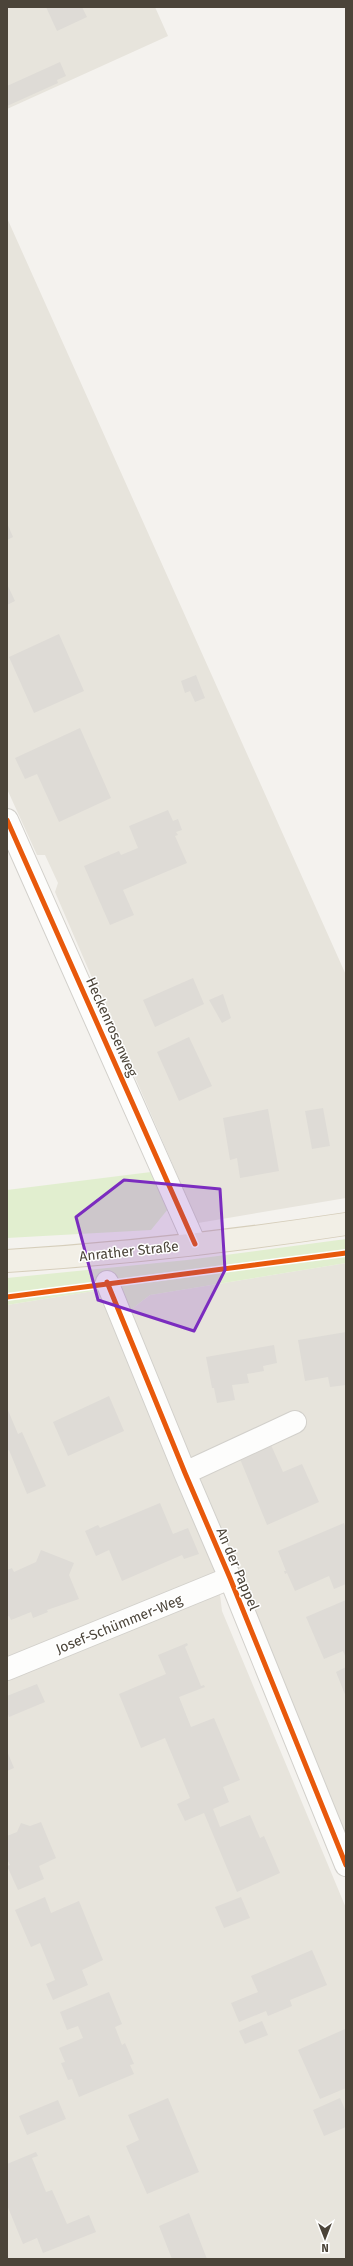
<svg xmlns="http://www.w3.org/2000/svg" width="353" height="2266" font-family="'Fira Sans',sans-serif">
<rect width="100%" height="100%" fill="#f4f2ee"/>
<!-- residential -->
<path fill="#e7e4dc" d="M7 7H155L168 36 7 109Z
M7 218 346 975V1198L198 1223 55 892 58 883 45 855H37L7 789Z
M346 1263V1835L131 1325 133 1308 150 1295Z
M100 1290 216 1562 222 1611 346 1908V2259H7V1305Z"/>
<!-- green -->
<path fill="#e1eecf" d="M151 1172 168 1209 151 1230 7 1238V1190Z
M346 1239V1263L150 1295 133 1308 131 1325 100 1290 7 1305V1278L187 1260Z"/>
<!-- building -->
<path fill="#dedbd6" d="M46 7H82L87 17 57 31Z
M60 62 66 76 57 80 58 83 7 106V86Z
M7 523 13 537 7 540Z
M7 584 15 601 7 605Z
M59 634 84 691 34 713 9 657Z
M196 675 205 698 195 702 190 691 185 693 181 681Z
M80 728 111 798 59 822 37 774 25 779 15 758Z
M168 810 173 821 178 819 182 830 176 832 178 835 175 836 187 863 123 890 134 915 110 925 84 866 119 851 121 855 138 848 129 826Z
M193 978 204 1004 155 1027 143 1000Z
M223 994 231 1018 222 1023 209 1000Z
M189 1037 212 1086 179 1101 157 1052Z
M323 1108 330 1146 312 1149 305 1111Z
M268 1109 279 1171 240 1178 237 1158 230 1160 223 1118Z
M346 1332V1385L330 1387 328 1377 305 1381 298 1340Z
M274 1345 277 1363 263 1366 264 1371 247 1374 249 1383 232 1385 235 1400 217 1403 214 1388H212L206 1357Z
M109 1396 124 1431 68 1456 53 1422Z
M7 1408 18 1434 22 1432 46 1486 27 1494 9 1450 7 1451Z
M271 1445 283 1472 302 1464 319 1502 267 1525 240 1459Z
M160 1503 173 1534 188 1528 199 1554 184 1559 182 1555 122 1581 109 1550 96 1556 85 1531 98 1525 100 1528Z
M344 1523 346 1529V1584L334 1589 329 1576 295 1591 287 1573 285 1574 284 1571H286L278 1551Z
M41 1550 74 1563 69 1575 79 1599 47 1610 48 1612 33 1618 31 1612 11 1620 9 1616 7 1617V1570L12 1568 14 1572 36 1562Z
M346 1600V1658L343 1651 324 1659 306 1617Z
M187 1643 188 1645 185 1647 201 1686 204 1685 205 1687 179 1697 191 1727 214 1718 240 1780 223 1787 229 1802 213 1809 220 1827 250 1815 260 1838 264 1836 280 1873 237 1892 204 1813 185 1821 177 1804 190 1798 165 1738 141 1748 119 1694 166 1674 158 1655Z
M346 1667V1697L336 1672Z
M37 1684 45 1702 9 1717 7 1711V1696Z
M7 1751 14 1768 7 1771Z
M41 1822 56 1858 39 1866 44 1879 18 1890 7 1866 10 1865 7 1859V1836L17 1832 21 1823 30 1826Z
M45 1897 51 1913 79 1901 103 1960 82 1970 88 1985 53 2000 46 1984 55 1980 40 1943 31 1947 15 1910Z
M241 1897 250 1918 224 1928 215 1907Z
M312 1950 327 1985 290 2000 292 2006 268 2016 266 2011 239 2022 231 2003 258 1992 251 1976Z
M109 1992 122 2024 115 2027 122 2045 125 2043 134 2064 130 2065 134 2074 79 2097 72 2079 68 2080 61 2063 65 2062 59 2048 83 2038 78 2026 67 2030 60 2012Z
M262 2021 268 2035 245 2044 239 2031Z
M345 2029 346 2088 320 2099 298 2050Z
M168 2098 199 2172 147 2194 126 2146 139 2140 128 2115Z
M340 2098 346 2112V2127L324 2136 313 2110Z
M58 2100 66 2119 27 2135 19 2116Z
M36 2152 38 2156 32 2158 46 2192 52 2190 67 2224 89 2215 96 2232 43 2253 37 2238 23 2244 7 2205V2164Z
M189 2213 207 2259H172L159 2226Z"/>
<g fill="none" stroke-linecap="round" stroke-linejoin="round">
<!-- minor casing -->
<g stroke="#d2d0cb" stroke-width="24">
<path id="minor" d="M7 820 195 1244
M107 1282 185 1473 230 1578 346 1865
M185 1473 295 1422
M7 1669 230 1578"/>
</g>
<!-- major casing -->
<g stroke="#d6cebb" stroke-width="24">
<path id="major" d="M7 1261C121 1254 234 1241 346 1224"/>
</g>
<!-- minor -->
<use href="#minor" stroke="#fdfdfc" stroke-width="22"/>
<!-- major -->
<use href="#major" stroke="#f2efe6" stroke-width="22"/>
<!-- cycleway casing -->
<g stroke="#fff" stroke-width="8">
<path id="cycleway" d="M7 820 195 1244
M107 1282 185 1473 230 1578 346 1865
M7 1297 346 1253"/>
</g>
<!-- cycleway -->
<use href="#cycleway" stroke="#e8590c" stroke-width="5"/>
</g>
<!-- marked area -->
<path fill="#7b2cbf" fill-opacity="0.2" stroke="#7b2cbf" stroke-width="3" stroke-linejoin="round" d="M124 1180 220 1189 225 1270 194 1331 98 1300 76 1217Z"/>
<g text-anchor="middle" stroke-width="3" stroke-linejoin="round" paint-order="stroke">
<!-- street labels -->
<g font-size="14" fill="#4b4439" stroke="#fff">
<text transform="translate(112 1027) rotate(66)" y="5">Heckenrosenweg</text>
<text transform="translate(129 1251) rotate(-6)" y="5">Anrather Straße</text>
<text transform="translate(238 1569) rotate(67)" y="5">An der Pappel</text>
<text transform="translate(119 1624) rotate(-22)" y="5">Josef-Schümmer-Weg</text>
</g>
</g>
<!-- border -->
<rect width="353" height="2266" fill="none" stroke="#4b4439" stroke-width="16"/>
<!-- north arrow -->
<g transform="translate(325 2238) rotate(180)" stroke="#ffffff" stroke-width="3" paint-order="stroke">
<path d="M0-3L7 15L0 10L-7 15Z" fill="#4b4439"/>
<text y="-6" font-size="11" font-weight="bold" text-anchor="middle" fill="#4b4439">N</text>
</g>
</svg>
